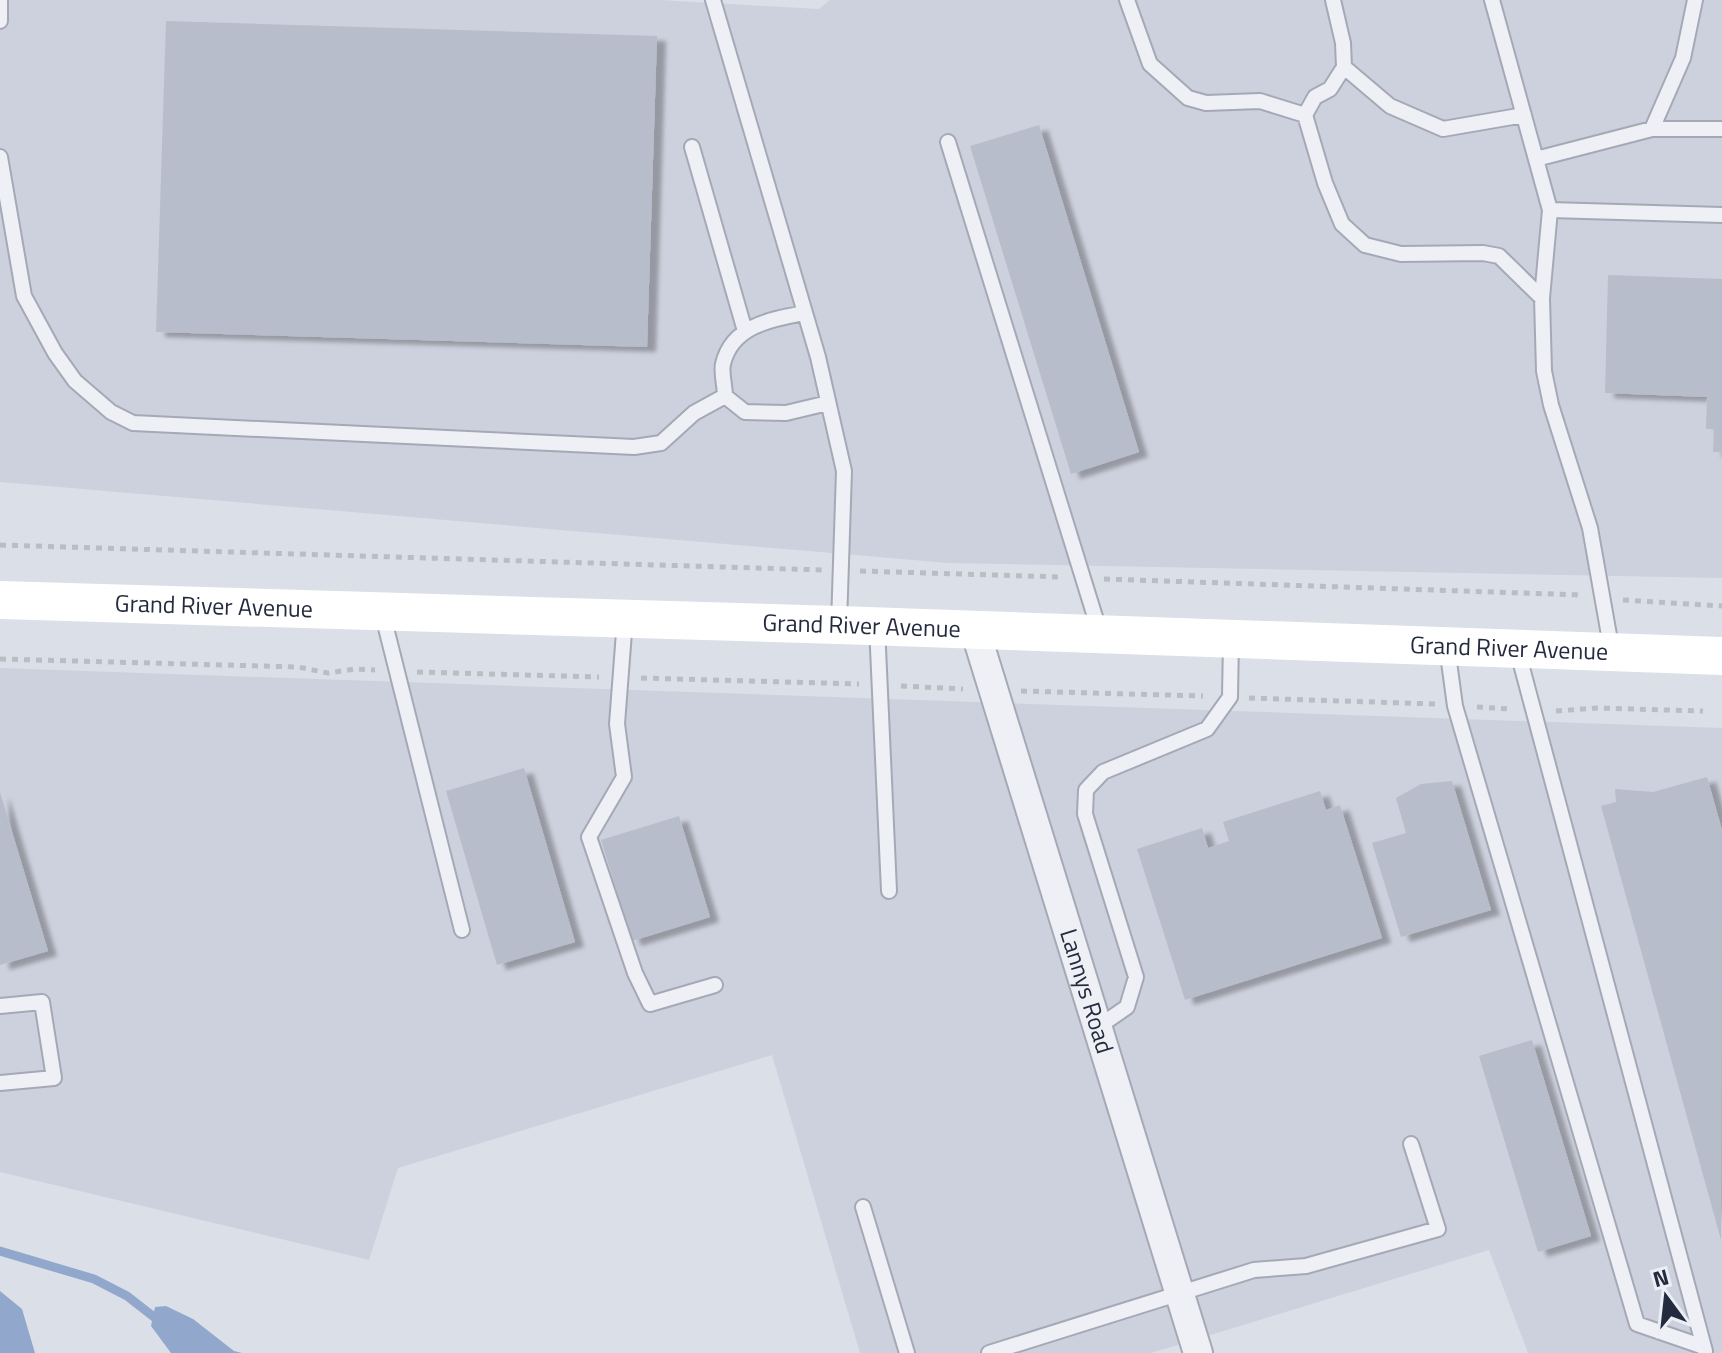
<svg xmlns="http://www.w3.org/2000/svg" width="1722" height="1353" font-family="'Titillium Web',sans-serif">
<defs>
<filter id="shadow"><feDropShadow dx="9" dy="5" stdDeviation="2" flood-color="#0004"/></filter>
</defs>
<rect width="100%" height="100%" fill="#dbdfe8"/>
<!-- built -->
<path fill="#cdd1dd" d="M0 0H660L819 9 830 0H1722V578L948 563 0 482Z
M0 668 1722 728V1353H1528L1489 1250 1151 1353H860L772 1055 398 1168 369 1260 0 1172Z"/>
<!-- water -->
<path fill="#92a7cc" d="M0 1291 22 1309 35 1353H0Z
M166 1306 193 1319 234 1351 242 1353H171L151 1326 155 1307Z"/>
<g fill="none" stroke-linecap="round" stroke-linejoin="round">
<!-- stream -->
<path stroke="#92a7cc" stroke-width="9" d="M0 1251 94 1279 127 1296 163 1324"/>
</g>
<!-- building -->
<path fill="#b8bdcb" filter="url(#shadow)" d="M166 21 657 36 647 347 156 332Z
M1039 125 1139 452 1071 474 970 146Z
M1608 275 1722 279V452H1713L1714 429H1706L1707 397 1605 393Z
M524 768 575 942 497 965 446 791Z
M1707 777 1722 830 1721 1240 1601 806 1616 802 1615 789 1653 792Z
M1452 781 1491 910 1401 937 1372 843 1406 833 1396 798 1421 784Z
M1320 791 1326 810 1340 805 1382 938 1185 1000 1137 849 1202 828 1208 848 1229 841 1223 822Z
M0 792 48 951 0 965Z
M679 816 710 917 632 941 601 840Z
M1532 1040 1591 1236 1538 1252 1479 1056Z"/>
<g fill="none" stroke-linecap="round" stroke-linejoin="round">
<!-- lane casing -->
<g stroke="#a4a9b5" stroke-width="18">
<path id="lane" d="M713 0 818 357 844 471 839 624
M1127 0 1150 64 1188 98 1206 103 1260 101 1305 115
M1333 0 1343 43 1344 67 1330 89 1315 97 1305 115 1325 183 1342 224 1365 245 1401 254 1483 253 1499 256 1542 298
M1492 0 1550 210
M0 21V0
M1344 67 1390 106 1443 129 1524 115
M1652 129H1722
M948 142 1100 633
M692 147 745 331
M0 157 24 296 55 353 75 381 111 412 133 423 634 447 661 443 694 413 725 396 745 412 786 413 828 403
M1536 159 1652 129 1683 58 1695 0
M725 396C725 386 721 373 723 364 732 325 773 319 805 313
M382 612 462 930
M625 619 617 724 624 777 589 837 635 973 650 1004 715 985
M877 626 889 891
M1447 647 1455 706 1637 1324 1704 1347
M1517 649 1705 1351
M1612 652 1590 528 1551 405 1544 371 1542 298 1550 210 1722 215
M0 1006 42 1002 54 1078 0 1083
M1098 1027 1127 1007 1136 977 1085 814 1086 790 1103 772 1207 729 1230 697 1231 640
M863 1207 907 1353
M989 1353 1254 1270 1306 1266 1438 1229 1411 1144"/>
</g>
<!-- street casing -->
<g stroke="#a4a9b5" stroke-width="32">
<g id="street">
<path id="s1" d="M975 630 1198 1353"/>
</g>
</g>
<!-- path -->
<path stroke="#b9bdc6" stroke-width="5" stroke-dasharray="6 6" stroke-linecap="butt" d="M0 545 822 570
M860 571 1062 577
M1104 579 1582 595
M1623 600 1722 606
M0 659 298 667 328 673 355 669 375 670
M417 672 599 677
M641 678 859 684
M901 686 963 689
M1021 691 1203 696
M1249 698 1435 704
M1477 707 1510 709
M1556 711 1597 708 1703 711"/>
<!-- lane -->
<use href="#lane" stroke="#eef0f6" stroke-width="14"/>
<!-- street -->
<use href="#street" stroke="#eef0f6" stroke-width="28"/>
<!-- secondary -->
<path stroke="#fff" stroke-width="38" id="s2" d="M0 600 839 625 1722 656"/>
</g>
<g text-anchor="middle" stroke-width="8" stroke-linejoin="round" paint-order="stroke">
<!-- street labels -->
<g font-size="24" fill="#242b3f" stroke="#ebeef5">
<text dy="8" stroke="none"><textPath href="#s2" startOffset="214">Grand River Avenue</textPath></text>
<text dy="8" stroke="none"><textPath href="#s2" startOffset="862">Grand River Avenue</textPath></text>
<text dy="8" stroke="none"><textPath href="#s2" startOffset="1510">Grand River Avenue</textPath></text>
<text dy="8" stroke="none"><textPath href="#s1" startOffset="378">Lannys Road</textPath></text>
</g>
</g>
<!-- north arrow -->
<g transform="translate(1666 1297) rotate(345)" stroke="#ebeef5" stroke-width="6" paint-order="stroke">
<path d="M0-6L14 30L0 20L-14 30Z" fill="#242b3f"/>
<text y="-12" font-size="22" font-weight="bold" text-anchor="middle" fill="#242b3f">N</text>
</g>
</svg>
